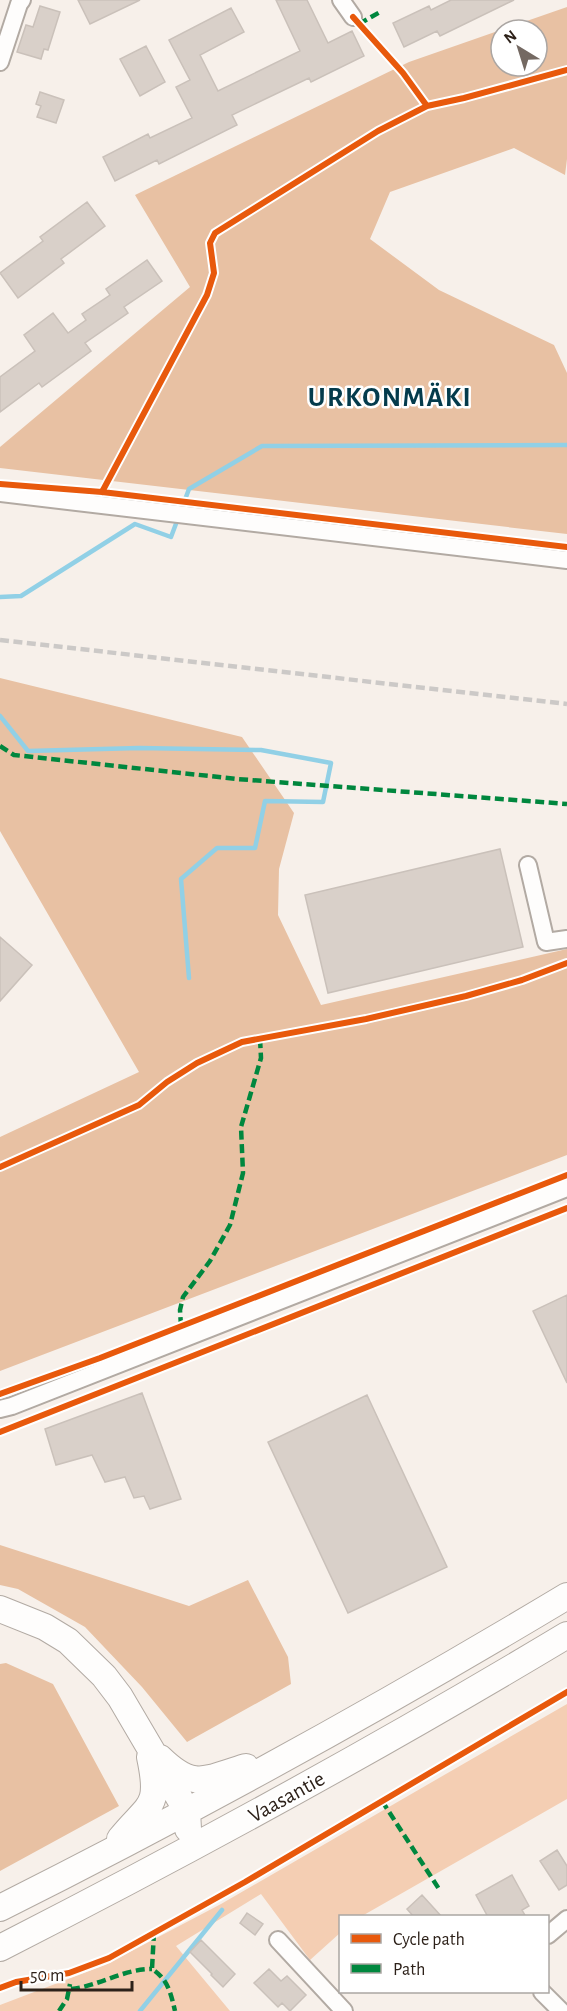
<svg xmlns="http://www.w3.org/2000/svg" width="567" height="2011" font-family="'Alegreya Sans',sans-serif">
<rect width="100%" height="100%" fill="#f7f0ea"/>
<!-- green -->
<path fill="#f4ceb3" d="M567 1704V1799L362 1916H340V1933L310 1960 261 1894 176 1946 230 2011H0V2005L105 1965 221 1904Z"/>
<!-- forest -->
<path fill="#e8c1a3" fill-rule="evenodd" d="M567 7V159L565 175 514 148 390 192 370 239 439 290 554 345 567 373V534L0 468V447L190 287 135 195 409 62ZM501 30H537V66H501Z
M0 678 242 737 294 813 279 869 278 915 321 1005 567 949V1155L0 1371V1137L139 1072 0 831Z
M0 1545 189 1606 248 1580 288 1657 291 1684 187 1742 142 1687 85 1627 18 1589 0 1585Z
M6 1663 53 1684 119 1806 0 1871V1664Z"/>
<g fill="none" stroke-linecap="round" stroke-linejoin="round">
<!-- stream -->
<path stroke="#91d0e6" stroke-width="4.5" d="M0 597 21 596 135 524 171 537 189 489 262 446 567 445
M0 716 28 751 139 748 261 750 331 763 323 802 265 801 255 848H217L181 879 189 978
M140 2011 222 1910"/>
</g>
<!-- building -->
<path fill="#d9d0c9" stroke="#cac1ba" stroke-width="1.5" d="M78 0H140L90 24Z
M276 0H307L328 43 352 31 364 56 311 82 309 78 232 115 237 125 159 164 157 160 115 181 103 157 148 134 150 138 192 118 176 87 190 80 169 40 231 8 244 32 200 55 218 91 300 51Z
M451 0H514L440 36 437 31 404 47 393 23 429 6 431 10Z
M40 6 60 12 48 50 44 49 41 59 17 52 26 25 33 27Z
M146 46 165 82 140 96 120 59Z
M40 92 64 100 56 123 37 117 41 106 36 104Z
M87 202 105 226 61 259 64 263 18 298 0 273 43 241 40 237Z
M147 260 162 281 124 307 128 313 85 343 91 351 42 387 39 383 0 412V377L35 351 24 335 53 313 68 333 86 320 82 314 110 295 106 289Z
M500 849 523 947 328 993 305 895Z
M0 937 32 965 0 1001Z
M567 1295V1383L533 1311Z
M142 1393 181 1499 150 1509 144 1496 134 1498 125 1477 105 1482 92 1455 56 1465 45 1429Z
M367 1395 447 1567 348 1613 268 1442Z
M557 1850 567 1866V1885L559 1890 540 1861Z
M512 1875 529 1906 522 1910 526 1917H488L476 1895Z
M422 1895 442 1917H414L407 1909Z
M247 1913 263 1924 255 1935 240 1923Z
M201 1940 235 1974 223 1987 211 1975 212 1974 190 1952Z
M269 1969 281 1981 287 1976 306 1995 290 2011 282 2003 278 2007 254 1983Z"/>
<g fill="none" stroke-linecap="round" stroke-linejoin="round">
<!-- minor casing -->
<g stroke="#b2aaa3" stroke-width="20">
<path id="minor" d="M341 0 353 17
M0 62 19 4 22 0
M0 493 567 560
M528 865 546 942 567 939
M0 1409 12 1406 567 1188
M548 1935 567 1919
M278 1940 344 2011
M542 1992 561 2011"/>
</g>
<!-- highway casing -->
<g stroke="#b2aaa3" stroke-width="28">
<path id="highway" d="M0 1609 45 1627 68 1641 104 1676 120 1697 187 1811 188 1829
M160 1758C194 1791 205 1779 246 1767
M120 1839C149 1803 161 1809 150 1757
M0 1908C193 1811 382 1707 567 1596
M0 1948C192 1850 382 1746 567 1635"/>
</g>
<!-- minor -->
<use href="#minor" stroke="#fefdfc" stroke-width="16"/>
<!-- highway -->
<use href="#highway" stroke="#fefdfc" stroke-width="26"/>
<!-- rail -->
<path stroke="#ccc9c7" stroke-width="4.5" stroke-dasharray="9 4.5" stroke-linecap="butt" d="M0 640 567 704"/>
<!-- quiet -->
<path stroke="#00873e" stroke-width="4.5" stroke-dasharray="9 4.5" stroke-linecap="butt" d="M359 24 380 12
M0 746 14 755 237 779 567 804
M181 1326 180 1310 183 1297 210 1261 230 1225 243 1173 241 1127 261 1058 260 1038
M382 1801 439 1889
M154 1932 152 1969C168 1979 171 1994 175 2011
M71 1989C99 1986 123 1969 152 1969
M59 2011 67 1999 70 1984"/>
<!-- cycleway casing -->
<g stroke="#fff" stroke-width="10">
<path id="cycleway" d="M353 17 403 73 427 106
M0 484 102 492 567 547
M102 492 207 295 214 273 210 243 215 233 378 131 427 106 464 98 567 70
M0 1167 139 1105 167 1082 197 1063 242 1042 366 1019 466 996 522 980 567 963
M0 1394 100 1358 567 1175
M0 1432 567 1208
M0 1988 16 1982 69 1973 109 1958 245 1882 567 1692"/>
</g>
<!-- cycleway -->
<use href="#cycleway" stroke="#e8590c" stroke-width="6"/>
</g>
<g text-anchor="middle" stroke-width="5" stroke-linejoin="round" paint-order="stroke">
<!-- street labels -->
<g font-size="22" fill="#2d2119" stroke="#fff">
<text transform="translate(286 1796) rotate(-29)" y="8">Vaasantie</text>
</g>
<!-- district labels -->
<g font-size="28" font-weight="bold" letter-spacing="1.5" fill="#043b4c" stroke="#fff">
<text x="390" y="406">URKONMÄKI</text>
</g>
</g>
<!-- legend -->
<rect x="339" y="1915" width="210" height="78" fill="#ffffff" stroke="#aba6a3" stroke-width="1.5"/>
<rect x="351" y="1934" width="30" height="9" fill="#e8590c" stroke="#aba6a3" stroke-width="1.5"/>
<text x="393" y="1945" font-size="18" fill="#2d2119">Cycle path</text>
<rect x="351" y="1964" width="30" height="9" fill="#00873e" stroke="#aba6a3" stroke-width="1.5"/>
<text x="393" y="1975" font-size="18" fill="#2d2119">Path</text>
<!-- north arrow -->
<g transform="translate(519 48) rotate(322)"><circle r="28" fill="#ffffff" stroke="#aba6a3" stroke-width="1.5"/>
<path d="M0-4.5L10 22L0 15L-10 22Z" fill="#746962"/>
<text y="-9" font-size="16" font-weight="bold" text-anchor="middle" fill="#2d2119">N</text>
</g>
<!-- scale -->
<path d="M21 1981v9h111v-9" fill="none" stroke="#2d2119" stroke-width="3"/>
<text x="30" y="1981" font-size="18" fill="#2d2119" stroke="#ffffff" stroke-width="4.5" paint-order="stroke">50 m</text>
</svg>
